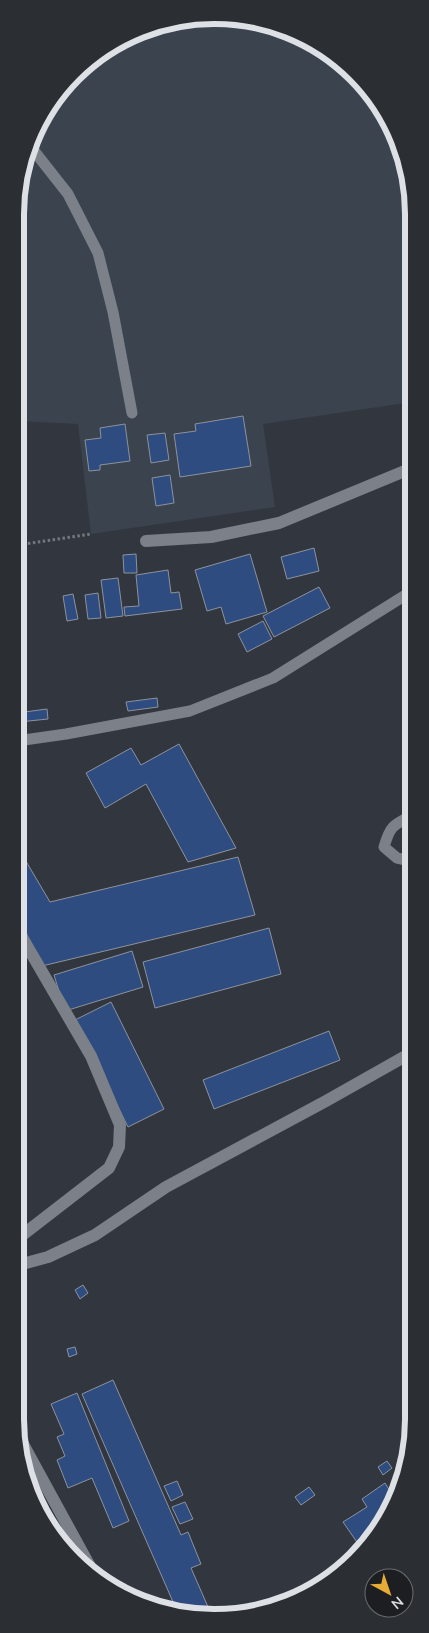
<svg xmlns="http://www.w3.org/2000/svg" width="429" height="1633" font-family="'Nunito Sans',sans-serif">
<rect width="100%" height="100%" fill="#32373f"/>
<!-- built -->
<path fill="#3b434f" d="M175 19H253L303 36 356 74 394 127 412 189V402L263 424 275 507 91 534 78 424 18 421 19 176 48 104 103 49Z"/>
<!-- building -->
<path fill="#2e4c7f" stroke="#8d929c" d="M243 416 251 466 180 477 174 434 196 431 195 424Z
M125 424 130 461 100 465V470L89 471 85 440 101 438 100 428Z
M165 433 169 460 151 463 147 435Z
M170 475 174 503 156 506 152 478Z
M314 548 319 571 287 579 281 557Z
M136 554 137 573H124L123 555Z
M250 554 267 612 226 624 221 607 207 611 195 570Z
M168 570 171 593 179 592 182 609 125 616 124 607 139 606 136 575Z
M118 578 123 616 106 618 101 580Z
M319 587 330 608 274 637 263 616Z
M98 593 101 618 88 619 85 595Z
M73 594 78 619 67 621 63 596Z
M263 621 272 639 247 652 238 634Z
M157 698 158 707 128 711 126 702Z
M47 709 48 719 19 722 17 713Z
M179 744 236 848 188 862 146 784 105 808 86 773 131 748 141 765Z
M17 846 50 902 238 857 255 915 42 966 17 914Z
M269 928 281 974 155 1008 143 962Z
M132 951 143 987 65 1011 54 975Z
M111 1002 164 1109 128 1127 75 1020Z
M329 1031 340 1060 214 1109 203 1080Z
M83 1285 88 1293 80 1299 75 1290Z
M75 1347 77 1354 69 1357 67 1349Z
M113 1380 181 1535 188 1532 201 1564 191 1568 212 1616 201 1618 177 1611 82 1394Z
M77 1393 129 1521 113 1528 92 1478 68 1488 57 1460 65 1456 57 1437 64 1434 51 1404Z
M387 1461 392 1468 383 1475 378 1467Z
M177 1481 183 1495 171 1501 164 1486Z
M385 1483 390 1491 400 1484 387 1518 361 1548 343 1522 367 1507 362 1499Z
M309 1487 315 1495 301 1505 295 1497Z
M185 1502 193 1519 180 1524 172 1507Z"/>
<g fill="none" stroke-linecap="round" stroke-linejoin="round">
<!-- path -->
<path stroke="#73777e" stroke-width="3" stroke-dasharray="2.5 2.5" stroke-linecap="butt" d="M18 545 91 534"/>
<!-- service -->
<path stroke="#7b8089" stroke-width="11" d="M31 147 68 194 98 253 113 312 132 413
M17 741 66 734 190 711 273 678 412 591
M411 861 397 858 384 847C390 826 393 825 411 816"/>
<!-- minor -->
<path stroke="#7b8089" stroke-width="12" d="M146 541 211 537 279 523 412 468
M16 1240 109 1168 119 1147 120 1125 91 1056 16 927
M15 1266 48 1257 95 1235 166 1187 326 1101 411 1053
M18 1435 93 1572"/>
</g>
<!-- crop -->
<path d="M0 0H429V1633H0ZM214 24H215A190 190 0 0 1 405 214V1419A190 190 0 0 1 215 1609H214A190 190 0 0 1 24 1419V214A190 190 0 0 1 214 24Z" fill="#2b2e32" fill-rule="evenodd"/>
<path fill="none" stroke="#dde0e5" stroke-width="6" d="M214 24H215A190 190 0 0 1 405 214V1419A190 190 0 0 1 215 1609H214A190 190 0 0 1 24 1419V214A190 190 0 0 1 214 24Z"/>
<!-- north arrow -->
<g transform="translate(389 1593) rotate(140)"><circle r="24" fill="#1c1e22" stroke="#696c70"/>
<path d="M0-4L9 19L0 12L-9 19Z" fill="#e7ac36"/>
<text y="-8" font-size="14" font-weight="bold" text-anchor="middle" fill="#dde0e5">N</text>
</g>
</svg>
